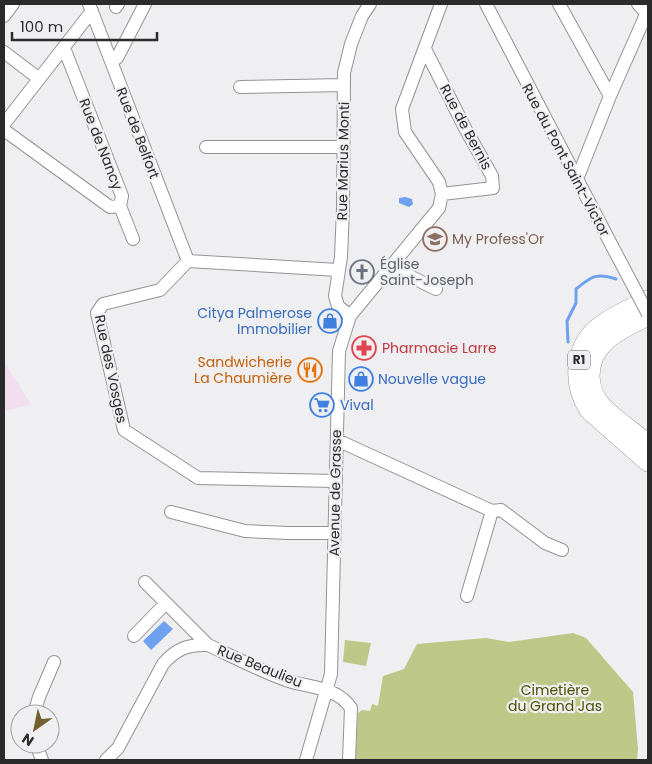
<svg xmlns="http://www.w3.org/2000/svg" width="652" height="764" font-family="Poppins,sans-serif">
<rect width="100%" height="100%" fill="#efeef0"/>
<!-- education -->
<path fill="#f2deed" d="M4 361 31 405 4 411Z"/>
<!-- green -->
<path fill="#bdc787" d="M573 633 586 638 633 692 638 749 637 760H355L358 713 362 710 370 711 372 704 378 706 383 676 404 669 417 644 486 638 509 642Z
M345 640 371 643 366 666 343 662Z"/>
<!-- water -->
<path fill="#6ea1ef" d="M405 197 412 199 413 204 409 207 399 203V198Z
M164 621 173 629 151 650 143 641Z"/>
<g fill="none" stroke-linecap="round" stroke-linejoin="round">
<!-- stream -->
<path stroke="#6ea1ef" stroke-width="3" d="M568 342 567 321 576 303V289C591 277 596 272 616 279"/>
<!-- minor casing -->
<g stroke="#939394" stroke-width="14">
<path id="minor" d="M89 4 188 261
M486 4 612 246
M559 4 610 96
M638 4 647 14
M116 7 118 4
M4 16 13 4
M64 48 122 196 120 206 133 239
M425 49 466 130 492 176 493 188 442 194
M4 52 38 78
M111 61 117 58 145 4
M240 87 344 85
M4 124 92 11
M4 130 110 207 120 206
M206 147H342
M577 179 610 96 648 10
M391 267 436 289
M350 316 338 306 335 296 341 257 343 209 344 73 351 44 362 16 370 4
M337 440 492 511 467 596
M335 481 198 478 124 430 97 313 103 304 160 290 188 261 338 270
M492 511 501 510 545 543 562 550
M171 512 245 531 288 533H334
M145 582 208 645
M134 636 166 603
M34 714 39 697 54 662
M36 744 42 760
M106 760 118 748 163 664C176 649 188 644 208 645 234 657 262 672 289 681 311 688 337 687 351 708L349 760
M306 760 331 674 339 351 350 316 439 208 442 194 439 182 405 132 402 109 441 4"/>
</g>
<!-- highway casing -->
<g stroke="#939394" stroke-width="20">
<path id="highway" d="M648 300C633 307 617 314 603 324 574 343 571 382 589 410L648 462
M648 316C622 329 590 341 590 376 590 387 595 399 603 407 616 421 634 432 648 444"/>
</g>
<!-- minor -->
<use href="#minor" stroke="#fff" stroke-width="12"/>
<!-- highway -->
<use href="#highway" stroke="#fff" stroke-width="19"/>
<!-- minor-bridge casing -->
<g stroke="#939394" stroke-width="14" stroke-linecap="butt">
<path id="minor-bridge" d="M612 246 648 314"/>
</g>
<!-- minor-bridge -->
<use href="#minor-bridge" stroke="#fff" stroke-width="12"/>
</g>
<!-- icons -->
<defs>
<g id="university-ring" transform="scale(1.25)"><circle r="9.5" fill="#efeef0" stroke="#8d6e63" stroke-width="1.5"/><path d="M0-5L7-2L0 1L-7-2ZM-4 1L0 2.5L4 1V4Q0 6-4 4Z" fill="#8d6e63"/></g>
<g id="church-ring" transform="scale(1.25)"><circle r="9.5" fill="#efeef0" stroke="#6b7280" stroke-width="1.5"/><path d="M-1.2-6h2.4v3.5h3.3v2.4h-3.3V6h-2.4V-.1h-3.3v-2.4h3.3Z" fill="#6b7280"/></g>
<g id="shop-ring" transform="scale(1.25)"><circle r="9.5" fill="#efeef0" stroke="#3f7fe0" stroke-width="1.5"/><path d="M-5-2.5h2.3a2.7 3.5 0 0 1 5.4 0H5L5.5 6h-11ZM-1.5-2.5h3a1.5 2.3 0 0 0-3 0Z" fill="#3f7fe0"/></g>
<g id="pharmacy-ring" transform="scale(1.25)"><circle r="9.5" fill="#efeef0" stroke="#e0444e" stroke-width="1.5"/><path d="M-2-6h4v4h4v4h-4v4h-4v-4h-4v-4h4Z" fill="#e0444e"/></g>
<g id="restaurant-ring" transform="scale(1.25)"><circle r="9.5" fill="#efeef0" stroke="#e8710a" stroke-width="1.5"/><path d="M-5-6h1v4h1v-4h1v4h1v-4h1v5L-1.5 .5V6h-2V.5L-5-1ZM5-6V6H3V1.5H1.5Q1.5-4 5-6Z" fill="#e8710a"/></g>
<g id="supermarket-ring" transform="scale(1.25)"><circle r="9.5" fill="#efeef0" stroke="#3f7fe0" stroke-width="1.5"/><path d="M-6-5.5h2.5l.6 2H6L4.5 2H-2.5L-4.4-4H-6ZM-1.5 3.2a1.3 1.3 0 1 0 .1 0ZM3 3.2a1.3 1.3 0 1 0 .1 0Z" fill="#3f7fe0"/></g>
</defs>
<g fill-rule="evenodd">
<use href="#university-ring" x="435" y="239"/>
<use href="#church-ring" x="362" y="272"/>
<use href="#shop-ring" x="330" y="321"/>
<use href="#pharmacy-ring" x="364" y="348"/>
<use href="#restaurant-ring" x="310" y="370"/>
<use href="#shop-ring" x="361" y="379"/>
<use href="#supermarket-ring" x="322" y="405"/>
</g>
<g text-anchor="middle" stroke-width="4.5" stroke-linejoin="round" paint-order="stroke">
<!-- shield labels -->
<rect fill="#efeef0" stroke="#666" stroke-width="1" x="568" y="350.5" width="22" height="19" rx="4"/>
<g font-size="12" font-weight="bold" fill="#2b2b2b">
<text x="579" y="364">R1</text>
</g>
<!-- street labels -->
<g font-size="14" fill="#2b2b2b" stroke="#efeef0">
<text transform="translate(466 127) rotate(62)" y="5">Rue de Bernis</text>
<text transform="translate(138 133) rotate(69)" y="5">Rue de Belfort</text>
<text transform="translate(101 144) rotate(69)" y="5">Rue de Nancy</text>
<text transform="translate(566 160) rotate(62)" y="5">Rue du Pont Saint-Victor</text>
<text transform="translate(343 161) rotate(-89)" y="5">Rue Marius Monti</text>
<text transform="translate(111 369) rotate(78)" y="5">Rue des Vosges</text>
<text transform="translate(335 493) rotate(-89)" y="5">Avenue de Grasse</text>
<text transform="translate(260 666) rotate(22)" y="5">Rue Beaulieu</text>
</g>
<!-- education labels -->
<g font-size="14" fill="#785e54" stroke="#efeef0" text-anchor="start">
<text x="452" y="244">My Profess'Or</text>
</g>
<!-- worship labels -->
<g font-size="14" fill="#5b616d" stroke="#efeef0" text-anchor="start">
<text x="380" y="269">Église<tspan x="380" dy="16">Saint-Joseph</tspan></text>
</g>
<!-- shop labels -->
<g font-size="14" fill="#366cbe" stroke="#efeef0" text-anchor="start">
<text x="312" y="318" text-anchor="end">Citya Palmerose<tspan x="312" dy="16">Immobilier</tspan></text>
<text x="378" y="384">Nouvelle vague</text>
<text x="340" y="410">Vival</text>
</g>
<!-- health labels -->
<g font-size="14" fill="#be3a42" stroke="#efeef0" text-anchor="start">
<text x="382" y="353">Pharmacie Larre</text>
</g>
<!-- food labels -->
<g font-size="14" fill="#c56008" stroke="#efeef0" text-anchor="end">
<text x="292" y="367">Sandwicherie<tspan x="292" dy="16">La Chaumière</tspan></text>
</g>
<!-- park labels -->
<g font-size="14" fill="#4a5100" stroke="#efeef0">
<text x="555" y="695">Cimetière<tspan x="555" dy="16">du Grand Jas</tspan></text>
</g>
</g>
<!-- border -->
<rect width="652" height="764" fill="none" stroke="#2b2b2b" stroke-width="10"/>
<!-- north arrow -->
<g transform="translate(35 729) rotate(213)"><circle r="24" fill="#efeef0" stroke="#a1a0a1"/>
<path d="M0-4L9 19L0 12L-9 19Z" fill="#73602f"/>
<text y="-8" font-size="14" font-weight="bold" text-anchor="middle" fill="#2b2b2b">N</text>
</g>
<!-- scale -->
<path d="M12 32v8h145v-8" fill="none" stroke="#2b2b2b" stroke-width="2.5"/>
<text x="20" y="32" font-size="15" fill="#2b2b2b" stroke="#efeef0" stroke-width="4" paint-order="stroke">100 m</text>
</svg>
